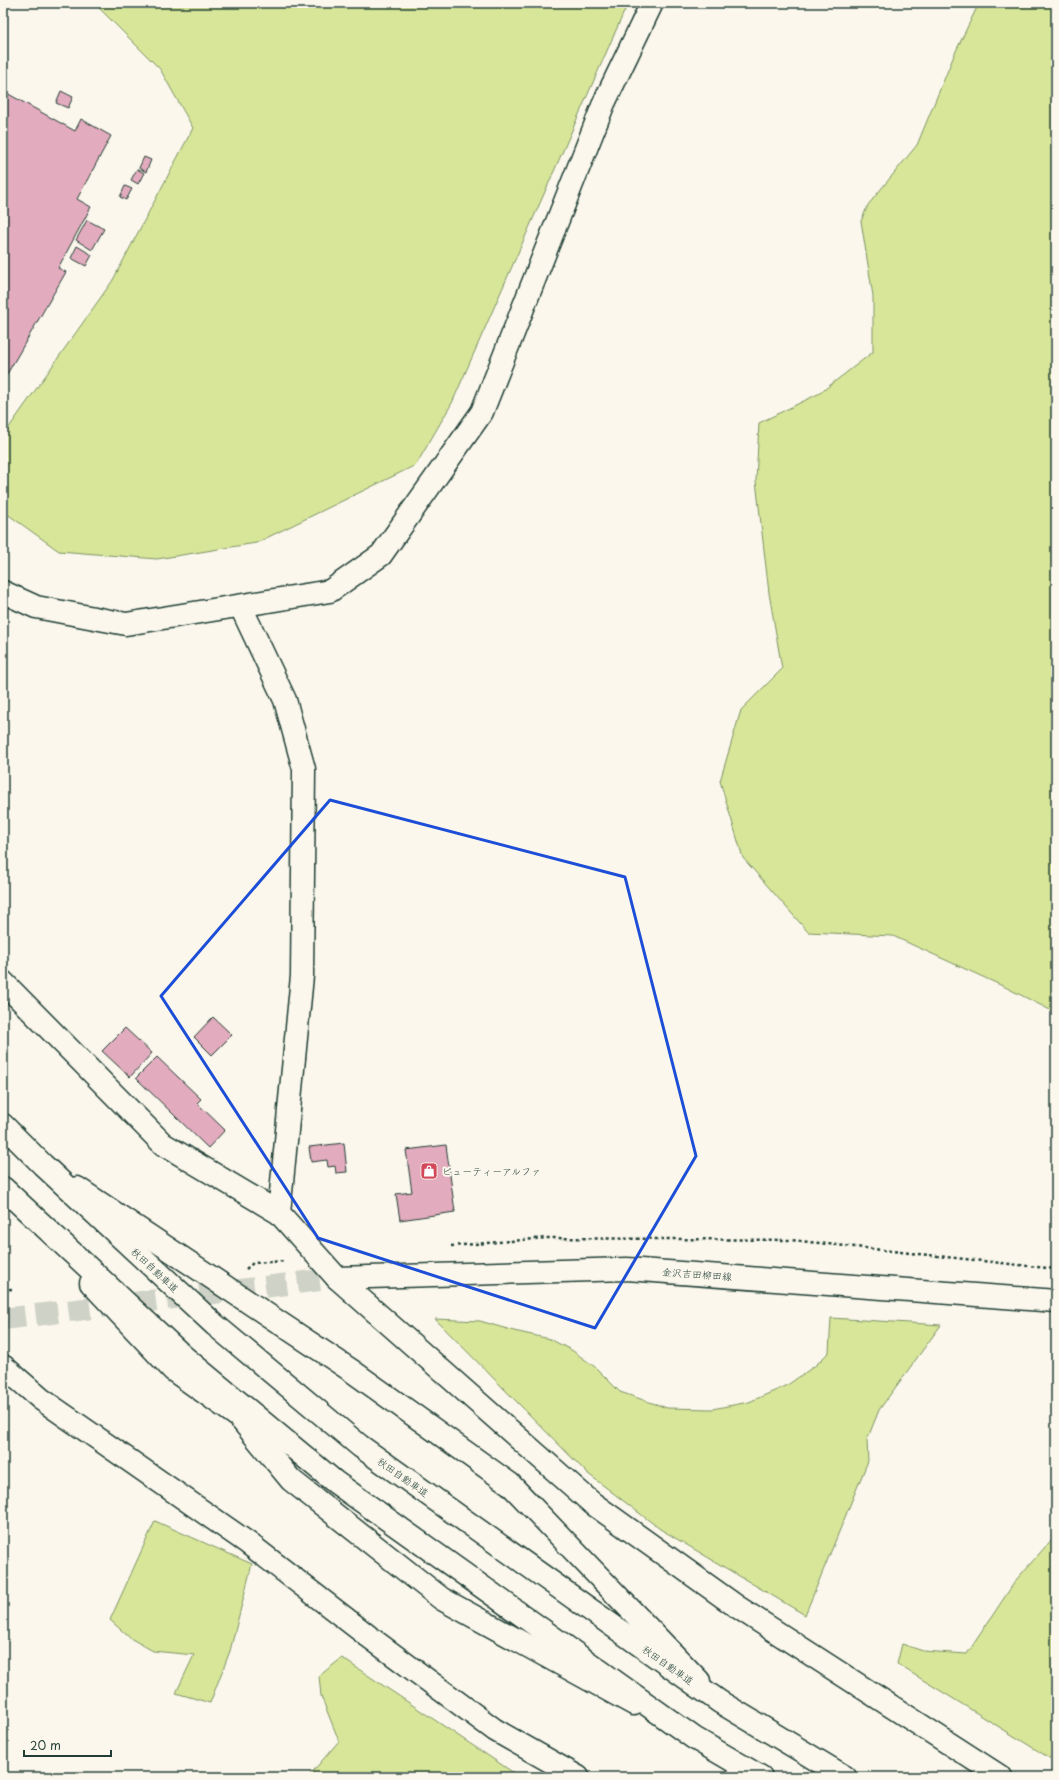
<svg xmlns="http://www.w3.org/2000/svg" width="1059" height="1780" font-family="'Playpen Sans','Klee One',sans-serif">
<rect width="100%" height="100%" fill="#fbf7ec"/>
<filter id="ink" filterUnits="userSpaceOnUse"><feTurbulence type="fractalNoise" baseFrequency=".025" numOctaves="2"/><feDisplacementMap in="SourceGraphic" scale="8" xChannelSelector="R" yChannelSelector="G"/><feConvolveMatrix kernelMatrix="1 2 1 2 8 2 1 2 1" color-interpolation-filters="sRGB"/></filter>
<g filter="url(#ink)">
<!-- green -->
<path fill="#d8e699" stroke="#7c9266" d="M94 3H628L452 403 416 465 256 543 157 559 59 551 3 511V436L113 280 193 128 160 69Z
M979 3H1056V1013L1007 988 893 936 808 932 743 858 720 781 741 710 782 669 769 593 756 481 759 423 820 393 873 352V296L861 221 868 205 917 145 955 53Z
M831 1318 941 1325 879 1410 867 1440 868 1461 805 1615 660 1529 587 1473 435 1319 480 1321 514 1331 550 1339 573 1351 595 1367 620 1392 667 1408 712 1409 749 1402 786 1386 816 1365 829 1352Z
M155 1521 252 1564 230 1651 210 1703 176 1693 194 1655 153 1651 130 1638 110 1620Z
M1054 1537H1056V1762L897 1664 902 1644 923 1651 967 1654 1016 1580Z
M342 1658 520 1777H308L339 1741 321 1696 319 1676Z"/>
<!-- building -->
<path fill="#e3abbe" stroke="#1f3d34" d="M3 91 75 131 81 119 111 136 77 199 91 207 58 268 66 272 3 381Z
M61 91 73 97 68 108 56 103Z
M144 157 151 160 146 172 139 168Z
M137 169 144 173 138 184 131 180Z
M125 186 132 189 126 200 120 197Z
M87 220 104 229 92 250 76 240Z
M77 246 92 255 86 266 71 258Z
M213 1017 232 1035 212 1055 194 1037Z
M125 1028 152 1053 130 1077 102 1051Z
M157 1057 201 1099 197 1103 225 1130 208 1148 136 1078Z
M344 1143 347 1172 336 1173 335 1166 328 1167 327 1160 311 1162 309 1147Z
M446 1145 455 1212 400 1220 396 1194 412 1192 406 1150Z"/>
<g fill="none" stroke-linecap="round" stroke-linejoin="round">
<!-- major-tunnel -->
<path stroke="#cfd2c7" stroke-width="22" stroke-dasharray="22 11" stroke-linecap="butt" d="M3 1319 337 1278"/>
<!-- minor casing -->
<g stroke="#1f3d34" stroke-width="25">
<path id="minor" d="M3 592 36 607 126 624 330 591 381 555 482 412 604 103 652 3
M241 607 285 700 304 769 302 976 279 1213
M3 982 163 1144 279 1213 337 1278 592 1503 736 1606 1001 1777
M77 1188 352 1371 510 1484 699 1681
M91 1283 173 1370 239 1417 291 1480 442 1599 634 1704
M3 1366 41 1399 248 1543 368 1636 495 1730 578 1777"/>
</g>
<!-- major casing -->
<g stroke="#1f3d34" stroke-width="25">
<path id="major" d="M337 1278 627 1269 1056 1301"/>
</g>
<!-- highway casing -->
<g stroke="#1f3d34" stroke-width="25">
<path id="highway" d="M3 1125 43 1165 215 1325 360 1446 720 1702 845 1777
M3 1188 184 1357 335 1482 694 1738 761 1777"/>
</g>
<!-- path -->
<path stroke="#1f3d34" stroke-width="2.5" stroke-dasharray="3 3" stroke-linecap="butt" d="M451 1246 546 1238 791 1240 1056 1269
M246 1269 253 1263 285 1261
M3 1290 12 1289"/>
<!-- minor -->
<use href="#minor" stroke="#fbf7ec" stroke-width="22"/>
<!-- major -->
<use href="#major" stroke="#fbf7ec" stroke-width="22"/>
<!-- highway -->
<use href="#highway" stroke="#fbf7ec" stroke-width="22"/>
</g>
</g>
<!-- marked area -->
<path fill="none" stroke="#1d4ed8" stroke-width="3" stroke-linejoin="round" d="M330 800 625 877 696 1156 595 1328 318 1238 161 996Z"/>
<!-- icons -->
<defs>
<g id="shop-square" transform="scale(0.9)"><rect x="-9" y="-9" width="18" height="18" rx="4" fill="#d1495b" stroke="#fbf7ec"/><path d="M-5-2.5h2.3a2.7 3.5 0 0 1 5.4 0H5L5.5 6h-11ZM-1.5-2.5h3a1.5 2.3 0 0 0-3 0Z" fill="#fff"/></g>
</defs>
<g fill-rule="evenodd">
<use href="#shop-square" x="429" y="1171"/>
</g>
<g text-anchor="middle" stroke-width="4" stroke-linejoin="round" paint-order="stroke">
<!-- poi labels -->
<g font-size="10" fill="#1f3d34" stroke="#fbf7ec" text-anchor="start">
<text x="442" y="1175">ビューティーアルファ</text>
</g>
<!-- street labels -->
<g font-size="10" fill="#1f3d34" stroke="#fbf7ec">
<text transform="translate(155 1270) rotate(43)" y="4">秋田自動車道</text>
<text transform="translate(697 1274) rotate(4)" y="4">金沢吉田柳田線</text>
<text transform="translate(403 1477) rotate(35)" y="4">秋田自動車道</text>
<text transform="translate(668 1665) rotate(35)" y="4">秋田自動車道</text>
</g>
</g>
<!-- margin -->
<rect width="1059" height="1780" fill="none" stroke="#fbf7ec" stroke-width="16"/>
<rect x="8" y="8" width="1043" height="1764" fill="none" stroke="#1f3d34" stroke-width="1.5" filter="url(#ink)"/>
<!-- scale -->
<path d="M24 1750v6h87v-6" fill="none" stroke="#1f3d34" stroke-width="2"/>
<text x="30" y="1750" font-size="12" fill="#1f3d34" stroke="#fbf7ec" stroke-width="3" paint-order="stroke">20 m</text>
</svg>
